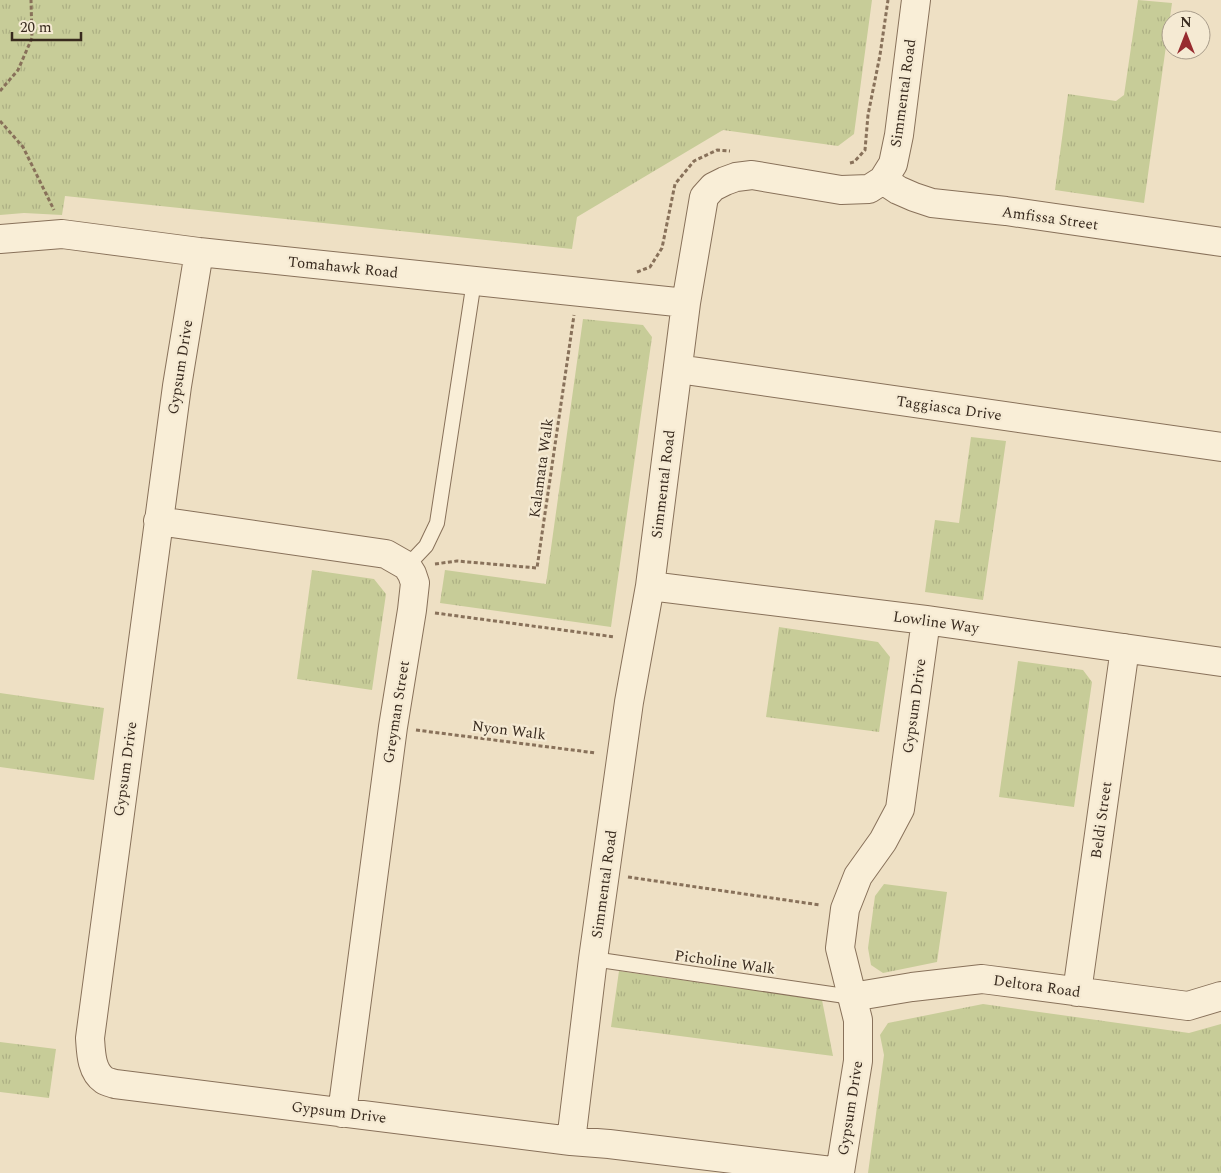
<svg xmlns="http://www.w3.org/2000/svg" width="1221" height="1173" font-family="Spectral,serif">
<defs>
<pattern id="park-tufts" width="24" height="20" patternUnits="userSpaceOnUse" patternTransform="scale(1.25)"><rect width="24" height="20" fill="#c7cc98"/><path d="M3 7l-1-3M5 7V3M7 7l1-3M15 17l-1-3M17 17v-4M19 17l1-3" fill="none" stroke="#acaf83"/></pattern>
</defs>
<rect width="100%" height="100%" fill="#eee0c4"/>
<!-- park -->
<path fill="url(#park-tufts)" d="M0 0H872L854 134 838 146 723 130 577 217 572 249 65 196 62 215 24 213 0 215Z
M1138 0 1172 3 1144 203 1055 190 1068 94 1116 101 1124 95Z
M583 319 643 325 652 337 611 627 440 603 445 570 546 584Z
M971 437 1006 441 983 600 925 592 935 520 959 523Z
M312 570 374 579 386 594 372 690 297 679Z
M779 627 878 642 890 657 879 732 766 717Z
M1018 661 1083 670 1092 682 1074 807 999 797Z
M0 693 104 708 94 780 0 767Z
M884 884 947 892 937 962 883 973 871 965 868 948 875 896Z
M619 971 822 1000 833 1056 611 1027Z
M983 1004 1189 1033 1221 1024V1173H868L884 1055 880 1035 888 1023Z
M0 1042 56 1049 49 1098 0 1092Z"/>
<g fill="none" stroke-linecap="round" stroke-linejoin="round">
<!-- lane casing -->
<g stroke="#88715a" stroke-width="16">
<path id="lane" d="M407 566 426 546 437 523 474 281
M593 959 852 997"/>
</g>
<!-- street casing -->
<g stroke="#88715a" stroke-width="30">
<path id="street" d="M883 180 898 190 914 197 932 203 1006 211 1221 242
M0 239 62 234 199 252 686 303
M199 252 177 386 90 1038C91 1052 91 1071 104 1080 107 1082 112 1083 115 1084L571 1141 609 1144 840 1172 858 1061V1020L840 948 845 909 858 876 883 841 900 809 926 620
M678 369 1221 447
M158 521 386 554 407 566 412 574 415 583 412 610 393 727 342 1113
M650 586 926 620 1221 662
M1077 992 1125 648
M852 997 912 987 982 979 1188 1006 1221 996
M571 1141 593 959 629 702 650 586 686 303 704 197 713 187 725 181 736 177 752 175 841 190 869 189 883 180 893 164 899 135 916 0"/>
</g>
<!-- path -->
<path stroke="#88715a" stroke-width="3" stroke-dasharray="4 2.5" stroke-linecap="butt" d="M0 91 18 70 32 38 31 0
M0 121 23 147 54 210
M850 163 854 162 865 150 868 115 880 55 888 0
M637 272 650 267 662 248 675 184 694 161 717 150 730 151
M435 564 457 561 537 568 574 315
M435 613 615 637
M416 730 596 753
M628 877 820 905"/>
<!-- lane -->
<use href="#lane" stroke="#f9eed7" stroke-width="14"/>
<!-- street -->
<use href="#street" stroke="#f9eed7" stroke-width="28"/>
</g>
<g text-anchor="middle" stroke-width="4.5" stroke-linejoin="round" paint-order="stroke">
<!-- street labels -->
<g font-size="15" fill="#382a1e" stroke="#f5ead3">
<text transform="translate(903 93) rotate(-82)" y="5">Simmental Road</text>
<text transform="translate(1050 218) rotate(8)" y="5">Amfissa Street</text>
<text transform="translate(343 267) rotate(6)" y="5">Tomahawk Road</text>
<text transform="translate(180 367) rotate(-81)" y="5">Gypsum Drive</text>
<text transform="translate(949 408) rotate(8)" y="5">Taggiasca Drive</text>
<text transform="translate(541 468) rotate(-82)" y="5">Kalamata Walk</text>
<text transform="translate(663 484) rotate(-83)" y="5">Simmental Road</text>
<text transform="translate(936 622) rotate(8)" y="5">Lowline Way</text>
<text transform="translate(914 706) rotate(-82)" y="5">Gypsum Drive</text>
<text transform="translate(396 712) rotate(-81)" y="5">Greyman Street</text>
<text transform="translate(509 730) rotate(7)" y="5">Nyon Walk</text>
<text transform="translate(125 769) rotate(-82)" y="5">Gypsum Drive</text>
<text transform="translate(1101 820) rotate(-82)" y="5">Beldi Street</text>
<text transform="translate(604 884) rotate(-82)" y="5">Simmental Road</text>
<text transform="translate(725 962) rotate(8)" y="5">Picholine Walk</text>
<text transform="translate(1037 986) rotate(8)" y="5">Deltora Road</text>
<text transform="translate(850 1108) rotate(-81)" y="5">Gypsum Drive</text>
<text transform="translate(339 1112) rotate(7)" y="5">Gypsum Drive</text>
</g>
</g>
<!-- north arrow -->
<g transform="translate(1186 35)"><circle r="24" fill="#f5ead3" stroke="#a99d8b"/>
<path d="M0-4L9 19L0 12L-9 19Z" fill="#972b2f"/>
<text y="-8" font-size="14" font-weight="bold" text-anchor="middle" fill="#382a1e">N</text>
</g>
<!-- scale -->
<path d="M12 32v8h69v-8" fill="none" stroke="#382a1e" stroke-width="2.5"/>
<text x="20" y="32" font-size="15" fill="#382a1e" stroke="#f5ead3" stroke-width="4" paint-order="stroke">20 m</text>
</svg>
